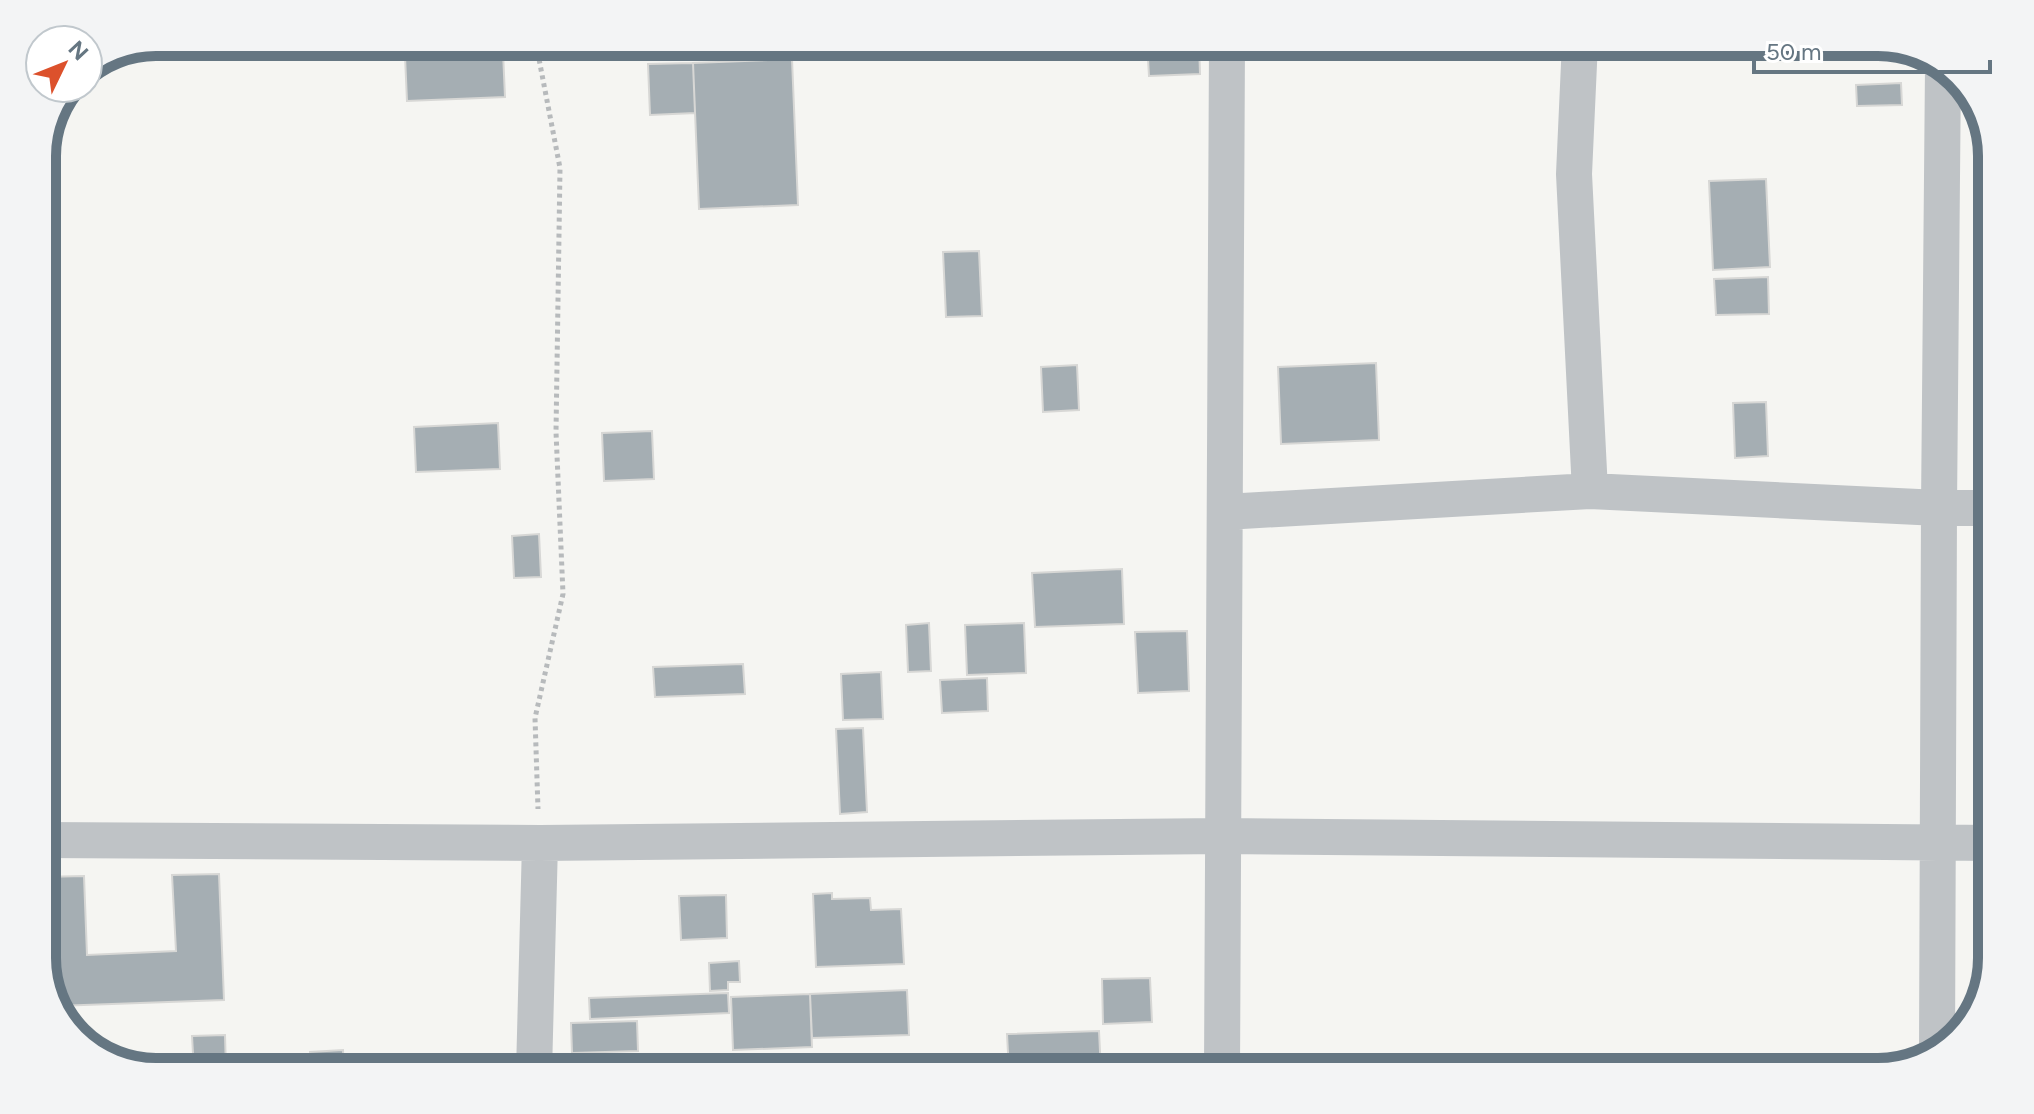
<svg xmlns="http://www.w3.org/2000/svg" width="2034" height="1114" font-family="Figtree,sans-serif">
<rect width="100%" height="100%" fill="#f5f5f2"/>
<!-- building -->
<path fill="#a5aeb3" stroke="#d7d7d5" stroke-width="2" d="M1147 42H1199L1200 74 1149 76Z
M503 52 505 97 407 101 405 56Z
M792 59 798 205 699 209 693 63Z
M693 63 695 113 650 115 648 64Z
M1901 83 1902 105 1857 106 1856 85Z
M1766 179 1770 267 1713 270 1709 181Z
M979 251 982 316 946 317 943 252Z
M1768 277 1769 314 1716 315 1714 279Z
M1376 363 1379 440 1281 444 1278 367Z
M1077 365 1079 410 1043 412 1041 367Z
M1766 402 1768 456 1735 458 1733 403Z
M498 423 500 469 416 472 414 427Z
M652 431 654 479 604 481 602 433Z
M539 534 541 577 514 578 512 536Z
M1122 569 1124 624 1035 627 1032 573Z
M929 623 931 671 908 672 906 625Z
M1024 623 1026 673 967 675 965 625Z
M1187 631 1189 691 1138 693 1135 632Z
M743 664 745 694 655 697 653 667Z
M881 672 883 719 843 720 841 674Z
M987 678 988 711 942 713 940 680Z
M863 728 867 812 840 814 836 729Z
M219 874 224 1000 56 1006 42 966V877L84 876 87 955 176 951 172 875Z
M832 893V899L870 898 871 910 901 909 904 964 816 967 813 894Z
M726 895 727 938 681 940 679 896Z
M739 961 740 982H728V990L710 991 709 963Z
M1150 978 1152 1022 1103 1024 1102 979Z
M1972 980H1987L1980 1009 1974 1016Z
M907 990 909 1035 812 1038 810 994Z
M728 993 729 1013 590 1019 589 998Z
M810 994 812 1047 733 1050 731 997Z
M637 1021 638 1051 572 1053 571 1023Z
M1099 1031 1101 1072H1009L1007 1034Z
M225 1035 226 1070 194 1071 192 1036Z
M343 1050 344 1072H311L310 1052Z"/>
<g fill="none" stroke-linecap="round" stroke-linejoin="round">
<!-- path -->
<path stroke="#b7babc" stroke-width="5" stroke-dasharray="4 4" stroke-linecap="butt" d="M523 42 539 59 560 168 556 432 563 594 535 718 538 809"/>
<!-- minor -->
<path stroke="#bfc3c6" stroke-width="36" d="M1580 42 1574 174 1590 491
M1225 512 1590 491 1939 508H1992
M42 840 540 843 1223 836 1992 843
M1937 1054 1939 508 1943 67
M534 1072 540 843
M1222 1072 1227 42"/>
</g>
<!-- crop -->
<path d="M0 0H2034V1114H0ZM156 56H1878A100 100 0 0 1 1978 156V958A100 100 0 0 1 1878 1058H156A100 100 0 0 1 56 958V156A100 100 0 0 1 156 56Z" fill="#f3f4f5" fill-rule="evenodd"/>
<path fill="none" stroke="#657682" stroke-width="10" d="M156 56H1878A100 100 0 0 1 1978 156V958A100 100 0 0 1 1878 1058H156A100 100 0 0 1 56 958V156A100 100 0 0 1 156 56Z"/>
<!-- north arrow -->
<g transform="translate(64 64) rotate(47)"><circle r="38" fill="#ffffff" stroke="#c1c8cd" stroke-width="2"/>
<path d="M0-6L14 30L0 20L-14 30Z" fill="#dc512c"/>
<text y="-12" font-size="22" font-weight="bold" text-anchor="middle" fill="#657682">N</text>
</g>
<!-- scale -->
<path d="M1754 60v12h236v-12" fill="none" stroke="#657682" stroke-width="4"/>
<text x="1766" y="60" font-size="24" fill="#657682" stroke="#ffffff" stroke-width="6" paint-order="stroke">50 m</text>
</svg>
